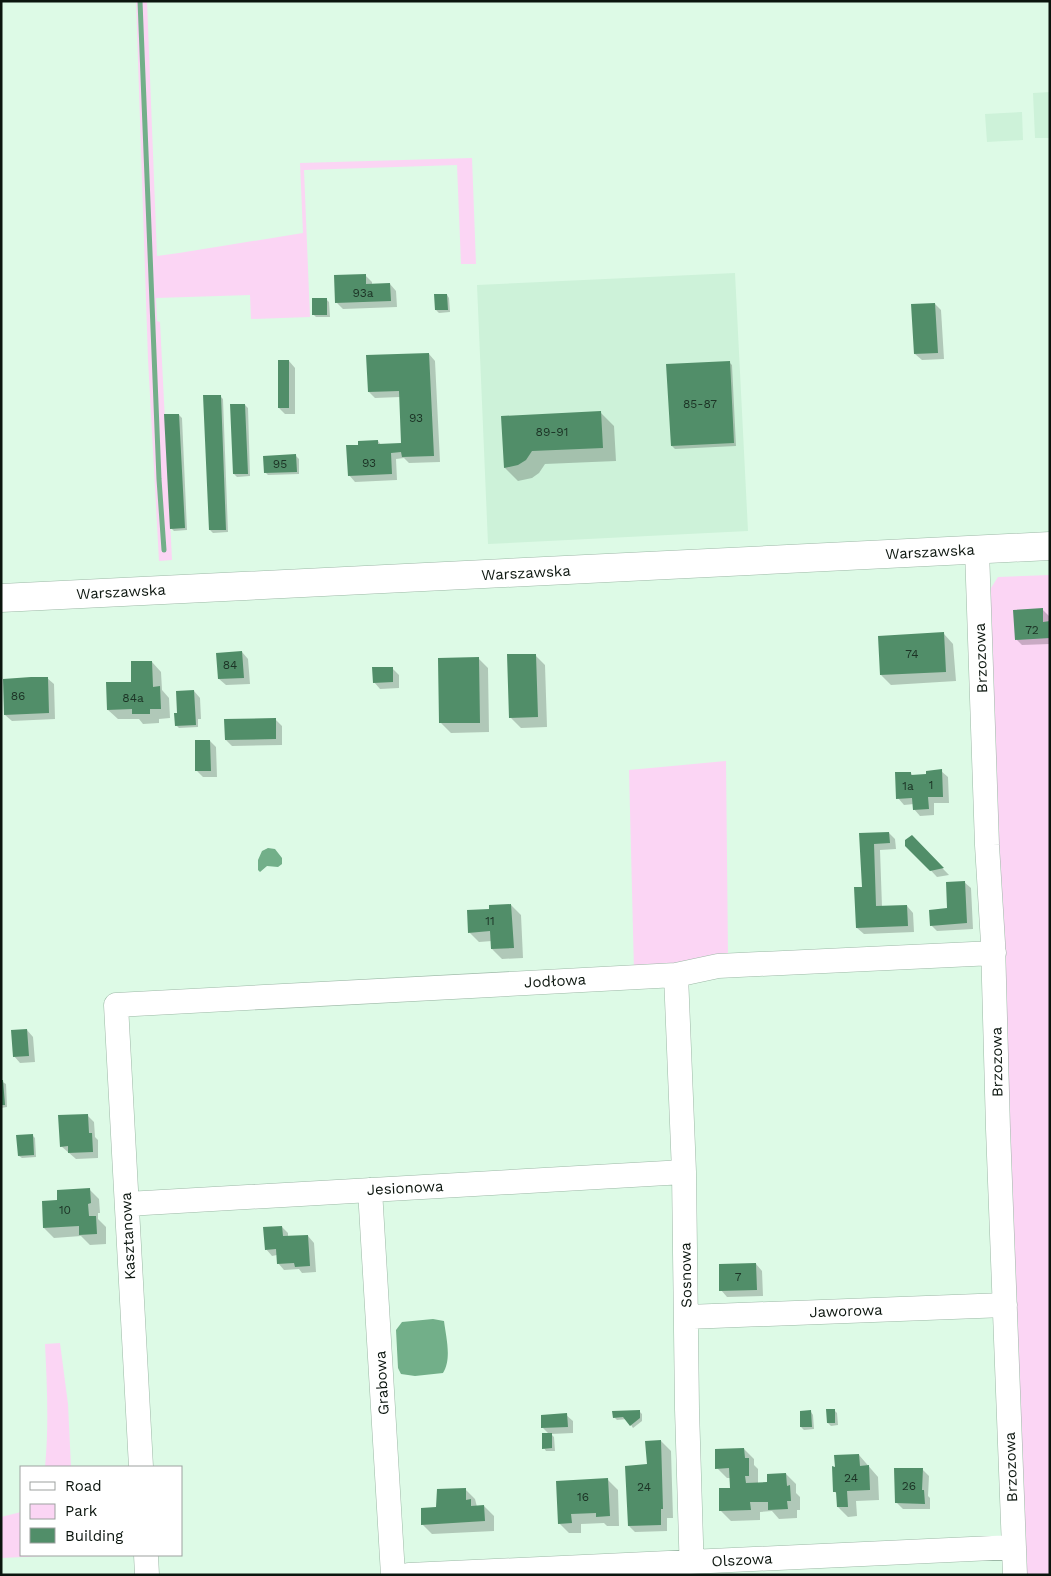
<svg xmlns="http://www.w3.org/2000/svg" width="1051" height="1576" font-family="'Work Sans',sans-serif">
<rect width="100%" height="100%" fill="#ddfae6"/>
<!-- built -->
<path fill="#cdf2d9" d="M1050 92V138H1035L1033 93Z
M1022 112 1023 140 987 142 985 114Z
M735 273 748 531 488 544 477 285Z"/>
<!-- green -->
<path fill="#fbd5f4" d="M136 1H147L157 256 179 253 303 233 300 163 472 158 476 264H461L457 165 304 170 310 317 251 319 250 295 156 298 157 321 160 322 172 560 159 561 148 359Z
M1050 575V1575H1027L989 591 998 577Z
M726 761 728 954 634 971 629 770Z
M60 1343 68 1404 71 1467H45C49 1426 47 1385 45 1344Z
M21 1512V1555H66L1 1558V1517Z"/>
<!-- water -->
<path fill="#72af89" d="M268 848 275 849 282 858V864L278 867 267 866 260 872 258 870V860L262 851Z
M433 1319 444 1321C446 1337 452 1359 443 1373L415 1376 401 1374 398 1368 396 1330 402 1322Z"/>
<!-- shadow -->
<path fill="#0003" d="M365 275 372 282V285L390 284 396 291 397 307 343 309 337 303Z
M447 295 449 298 450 312 439 313 436 310Z
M326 299 329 302 330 317H316L313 314Z
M935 304 941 310 944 359 922 360 915 354Z
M429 354 435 361 440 462 409 463 404 458 396 459 397 480 355 482 349 475 360 446 378 441 381 445 402 444 400 397 375 398 369 392Z
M289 361 295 368V414H285L279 408Z
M729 362 732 365 736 446 675 449 672 446Z
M220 396 223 399 228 532 213 533 210 530Z
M245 405 248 408 250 476 237 477 234 474Z
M601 413 614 426 616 461 545 464 539 473 532 478 518 481 505 468 502 417Z
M179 415 182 418 187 530 174 531 171 528Z
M296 456 299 459V474L268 475 265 472Z
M1042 609 1049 616 1050 644 1022 645 1016 639Z
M944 634 953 644 956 681 891 685 881 675Z
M242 652 248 659 250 684 226 685 219 679Z
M535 655 545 665 547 727 521 728 511 718Z
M478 658 488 668 489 732 451 733 441 723Z
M152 662 161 672 162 690 169 698 170 718 159 719V723L143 724 139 719H118L108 710Z
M392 668 399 675V688L380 689 374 682Z
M47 678 54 684 55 719 12 721 5 715Z
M194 691 200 698 201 719H198V727L179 728 176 725 178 714Z
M275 719 282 726V745L232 746 226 740Z
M210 741 216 747 217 777H203L197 771Z
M941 771 948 777 949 803H934V815L920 816 914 809V804L904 805 898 798 911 773 913 776 927 775Z
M889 833 895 839 896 849 880 850 882 907 907 906 913 913 914 932 864 934 857 928 864 888 861 835Z
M911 836 949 875 937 877 907 845Z
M964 882 971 888 973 929 937 931 931 925 949 909Z
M511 905 521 915 523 958 502 959 492 949V941L479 942 469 932 490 910Z
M27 1030 33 1037 35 1062 20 1063 14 1056Z
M1 1081 6 1084 7 1107 1 1108Z
M87 1115 94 1122 95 1137 98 1140V1158L76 1159 61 1146Z
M32 1135 35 1138 36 1157 22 1158 19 1156Z
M89 1189 99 1199 100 1213H98V1219L106 1227V1244L90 1245 81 1236 54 1238 44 1228 59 1202Z
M282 1227 288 1233V1237L308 1236 314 1243 316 1272 302 1273 299 1269 284 1270 278 1263 277 1255 272 1256 266 1249Z
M756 1264 762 1271 763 1296 727 1297 721 1290Z
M834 1410 837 1413 838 1425 831 1426 828 1423Z
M639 1411 642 1414V1421L633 1428 627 1419 617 1420 614 1417Z
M811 1412 813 1415 814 1429 804 1430 801 1427Z
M566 1415 573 1421V1433L551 1434 554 1437 555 1451H546L544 1448 549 1434 543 1428Z
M661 1441 671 1451 673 1518H667V1531L635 1532 629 1526 648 1466Z
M744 1449 754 1459V1465L758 1469V1484L768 1483 786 1474 796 1484V1493L800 1497V1510H797V1518L779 1519 772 1511 760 1512V1520L731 1521 721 1511 731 1489V1478H727L717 1468Z
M859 1455 878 1477 879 1500 856 1501 857 1516 848 1517 838 1507 837 1494 834 1491Z
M922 1469 929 1476 928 1496 930 1498V1509H903L897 1503Z
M608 1480 618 1490 619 1526H607L604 1523 581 1524V1533H569L559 1523Z
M465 1489 475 1499 477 1507 484 1506 494 1516V1531L432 1534 422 1524 438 1509Z"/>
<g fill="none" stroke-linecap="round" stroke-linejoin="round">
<!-- stream -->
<path stroke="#72af89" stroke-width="5" d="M140 1 159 479 164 550"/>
</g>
<!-- building -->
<path fill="#518e69" d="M366 274V284L390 283 391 301 335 303 334 275Z
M434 294H447L448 310H435Z
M312 298H327V315H312Z
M935 303 938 353 914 354 911 304Z
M429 353 434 456 402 457 401 452 391 453 392 474 348 476 346 445H358V441L378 440V444L401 443 399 391 368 392 366 355Z
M278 360H289V408H278Z
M730 361 734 443 671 446 666 364Z
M203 395H221L226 530H209Z
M230 404H245L248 474H233Z
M601 411 603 448 532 451 526 460 518 465 504 468 501 416Z
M164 414H179L185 528 170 529Z
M296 454 297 472 264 473 263 456Z
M1043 608V622L1050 621V638L1015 640 1013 610Z
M944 632 946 672 880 675 878 636Z
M242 651 244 678 218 679 216 653Z
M507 654H536L538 717 509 718Z
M479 657 480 723H439L438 658Z
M131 661H152L153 687 160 686 161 709H150V714H132V709L107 710 106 682H131Z
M372 667H393V682L373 683Z
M31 677H48L49 713 4 715 3 679Z
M194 690 196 725 175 726 174 713H177L176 691Z
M276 718V739L225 740 224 719Z
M195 740H210L211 771H195Z
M942 769 943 797H928L929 809 913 810 912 798 896 799 895 772H911V775L926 774V771Z
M889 832 890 843 874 844 876 906 907 905 908 926 856 928 854 887H862L859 833Z
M912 835 944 868 930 871 905 846V840Z
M965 881 967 923 930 926 929 910 947 908 946 882Z
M511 904 514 948 491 949 490 931 468 933 467 910 489 909V905Z
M27 1029 29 1056 13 1057 11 1030Z
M1 1080H3L5 1105H1Z
M88 1114 89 1133H92L93 1152 68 1153V1146L60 1147 58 1115Z
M33 1134 34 1155 18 1156 16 1135Z
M90 1188 91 1203 88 1204 89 1216H96L97 1234 79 1235V1226L43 1228 42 1201 57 1200V1190Z
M282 1226 283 1236 308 1235 310 1266 295 1267 294 1263 277 1264 276 1249 265 1250 263 1227Z
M756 1263 757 1290 719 1291V1264Z
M826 1409H835V1423H827Z
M640 1410V1418L630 1426 623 1417 613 1418 612 1411Z
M811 1410 812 1427H800V1411Z
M567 1413 568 1427 541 1428V1415Z
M542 1433H552V1448L542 1449Z
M661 1440 663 1509H661V1525L628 1526 625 1466 647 1464 645 1441Z
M744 1448 745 1458H749V1476H745L746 1483 767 1482V1474L786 1473 787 1486 790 1485 791 1501H787L788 1509 768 1510V1502H750L751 1510 719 1511V1488H730L729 1468 715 1469V1449Z
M859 1454 860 1466 869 1465 870 1490 847 1491 848 1507H837L836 1492H833L832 1466 835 1467 834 1455Z
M894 1468H923L922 1490H924L925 1504 895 1503Z
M608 1478 610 1516 596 1517V1513L571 1514 572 1523 558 1524 556 1481Z
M466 1488V1500L471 1499V1506L484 1505 485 1521 421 1525V1508L436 1507 437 1489Z"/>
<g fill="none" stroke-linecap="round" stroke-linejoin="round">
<!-- minor casing -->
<g stroke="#9cb8a6" stroke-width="25">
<path id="minor" d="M977 550 987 845 993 943 998 1129 1015 1575
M676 975 684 1172 687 1409 692 1575
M370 1190 393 1575
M127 1204 684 1172
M687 1317 1005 1305
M141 1467 116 1005 676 975 718 966 994 953
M146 1555 147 1575
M409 1575 1014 1547"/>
</g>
<!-- major casing -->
<g stroke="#9cb8a6" stroke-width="29">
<path id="major" d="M1 598 1050 546"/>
</g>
<!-- minor -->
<use href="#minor" stroke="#fff" stroke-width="24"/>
<!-- major -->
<use href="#major" stroke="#fff" stroke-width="28"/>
</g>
<g text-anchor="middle" stroke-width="4" stroke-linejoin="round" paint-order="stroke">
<!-- number labels -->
<g font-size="12" fill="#1c3325">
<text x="363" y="297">93a</text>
<text x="700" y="408">85-87</text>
<text x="416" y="422">93</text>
<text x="552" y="436">89-91</text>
<text x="369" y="467">93</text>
<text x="280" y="468">95</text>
<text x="1032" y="634">72</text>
<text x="912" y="658">74</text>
<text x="230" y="669">84</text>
<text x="18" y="700">86</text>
<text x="133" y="702">84a</text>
<text x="931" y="789">1</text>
<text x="908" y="790">1a</text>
<text x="490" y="925">11</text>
<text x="65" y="1214">10</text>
<text x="738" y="1281">7</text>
<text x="851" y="1482">24</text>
<text x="909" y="1490">26</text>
<text x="644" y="1491">24</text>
<text x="583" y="1501">16</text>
</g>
<!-- street labels -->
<g font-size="15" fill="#0b150e" stroke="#fff">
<text transform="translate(930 552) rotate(-3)" y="5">Warszawska</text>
<text transform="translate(526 573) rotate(-3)" y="5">Warszawska</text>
<text transform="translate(121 592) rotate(-3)" y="5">Warszawska</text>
<text transform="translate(981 658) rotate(-92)" y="5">Brzozowa</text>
<text transform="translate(555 981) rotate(-3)" y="5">Jodłowa</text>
<text transform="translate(997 1062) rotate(-91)" y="5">Brzozowa</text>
<text transform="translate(405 1188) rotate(-3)" y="5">Jesionowa</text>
<text transform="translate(128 1236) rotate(-93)" y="5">Kasztanowa</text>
<text transform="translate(686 1275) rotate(-91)" y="5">Sosnowa</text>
<text transform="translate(846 1311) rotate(-2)" y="5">Jaworowa</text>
<text transform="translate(382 1383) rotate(-93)" y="5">Grabowa</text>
<text transform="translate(1011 1467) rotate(-92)" y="5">Brzozowa</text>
<text transform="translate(742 1560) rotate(-3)" y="5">Olszowa</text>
</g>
</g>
<!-- border -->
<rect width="1051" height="1576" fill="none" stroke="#0b150e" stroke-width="5"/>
<!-- legend -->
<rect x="20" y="1466" width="162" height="90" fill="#ffffff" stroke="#9da19f"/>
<rect x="30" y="1482" width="25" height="8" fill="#ffffff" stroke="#9da19f"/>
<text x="65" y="1491" font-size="15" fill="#0b150e">Road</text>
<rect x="30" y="1504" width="25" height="15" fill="#fbd5f4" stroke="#9da19f"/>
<text x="65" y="1516" font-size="15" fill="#0b150e">Park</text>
<rect x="30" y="1528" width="25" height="15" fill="#518e69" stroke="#9da19f"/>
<text x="65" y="1541" font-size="15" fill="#0b150e">Building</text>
</svg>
